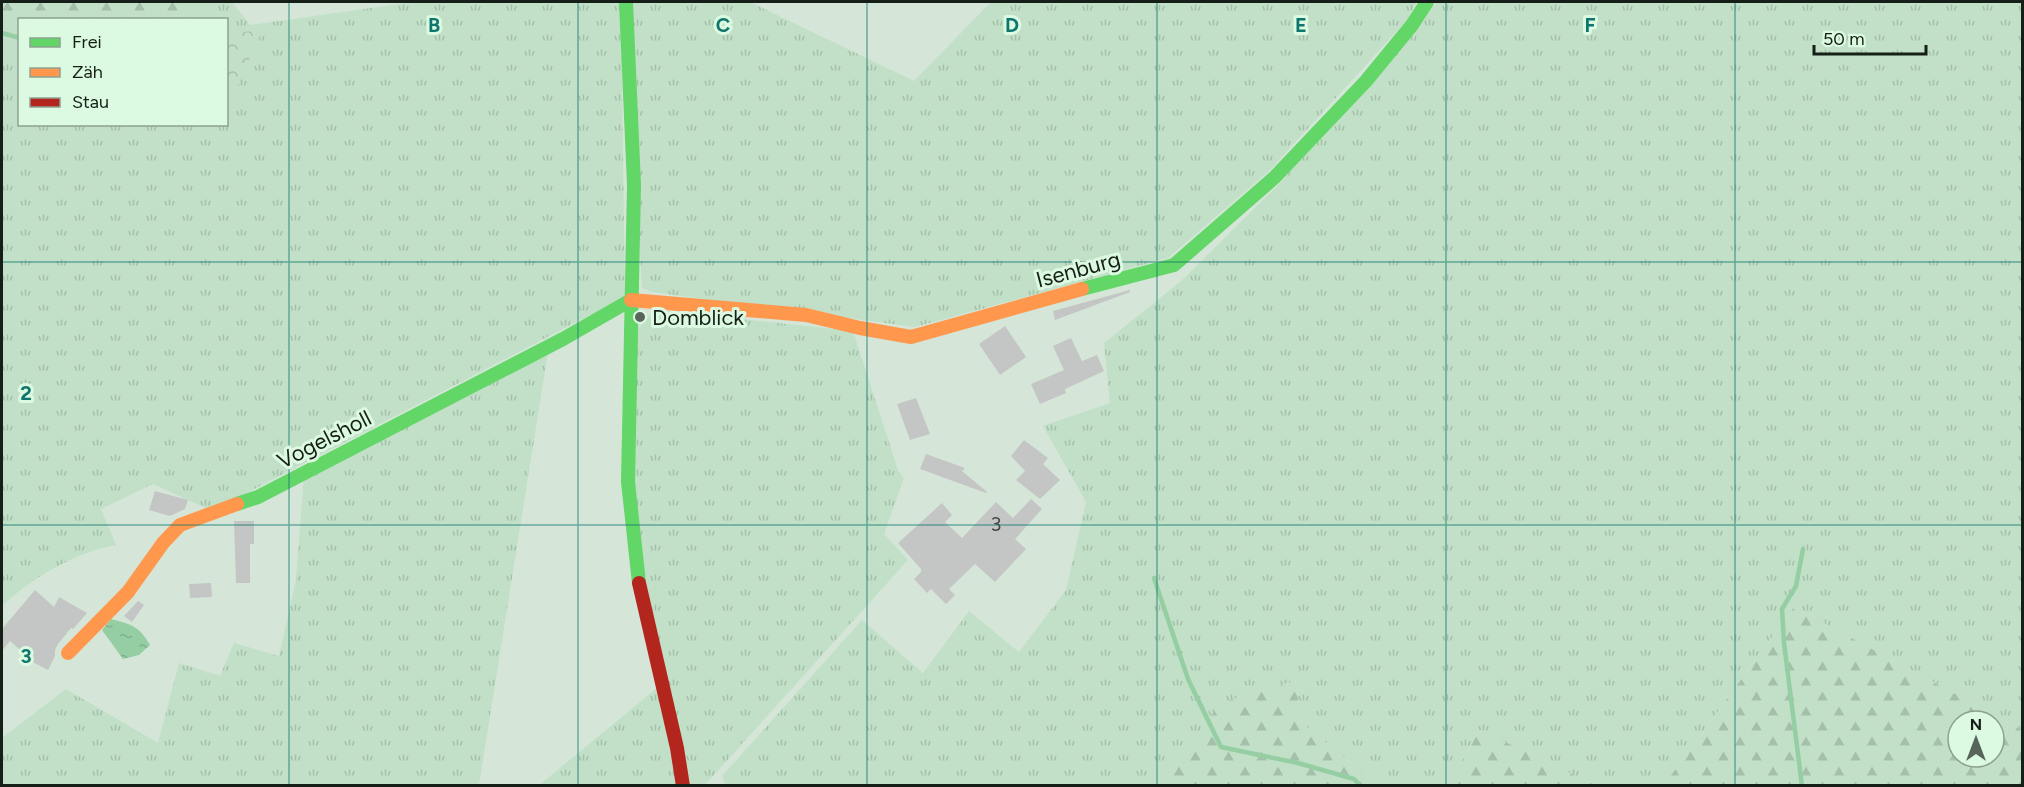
<svg xmlns="http://www.w3.org/2000/svg" width="2024" height="787" font-family="Figtree,sans-serif">
<defs>
<pattern id="grass-tufts" width="24" height="20" patternUnits="userSpaceOnUse" patternTransform="scale(1.5)"><rect width="24" height="20" fill="#c1e0c7"/><path d="M3 7l-1-3M5 7V3M7 7l1-3M15 17l-1-3M17 17v-4M19 17l1-3" fill="none" stroke="#a5c0aa"/></pattern>
<pattern id="forest-firs" width="22" height="20" patternUnits="userSpaceOnUse" patternTransform="scale(1.5)"><rect width="22" height="20" fill="#c1e0c7"/><path d="M5 1l3.5 6h-7zM16 11l3.5 6h-7z" fill="#a5c0aa"/></pattern>
<pattern id="park-crowns" width="20" height="18" patternUnits="userSpaceOnUse" patternTransform="scale(1.5)"><rect width="20" height="18" fill="#c1e0c7"/><path d="M2 6a3 3 0 1 1 6 0M12 15a3 3 0 1 1 6 0" fill="none" stroke="#a5c0aa"/></pattern>
<pattern id="water-ripples" width="26" height="14" patternUnits="userSpaceOnUse" patternTransform="scale(1.5)"><rect width="26" height="14" fill="#95cea3"/><path d="M2 4q2-2 4 0t4 0M15 11q2-2 4 0t4 0" fill="none" stroke="#80b08c"/></pattern>
</defs>
<rect width="100%" height="100%" fill="#d5e6d9"/>
<!-- grass -->
<path fill="url(#grass-tufts)" d="M201 2H232L250 25 413 2H621L625 297 212 511 153 484 101 509 116 545C77 551 29 580 2 606V62H19L20 124H226V20L200 19Z
M626 2H750L914 81 991 2H1417L1407 20 1269 171 1168 258 915 327 652 292 642 288Z
M1437 2H2022V730L1794 607 1664 785H1595L1480 730 1448 785H1378L1302 723 1295 681 1220 703 1167 778 1170 785 726 786 722 776 862 620 923 673 969 611 1019 652 1066 590 1086 502 1043 426 1110 403 1104 343 1180 282 1281 182Z
M655 310 853 331 898 470 904 478 884 534 908 560 705 785H686L643 576 634 482 637 330Z
M548 352 479 785 2 786V738L66 689 158 743 179 663 220 676 234 643 279 656 296 580 304 475Z
M657 688 679 785 538 786Z"/>
<!-- forest -->
<path fill="url(#forest-firs)" fill-rule="evenodd" d="M2 2H201L200 19 20 20 19 62H2Z
M1794 607 2022 730V785H1664ZM1958 721H1994V757H1958Z
M1295 681 1302 723 1378 785H1170L1167 778 1220 703Z
M1480 730 1595 785H1448Z"/>
<!-- park -->
<path fill="url(#park-crowns)" d="M263 29 237 87 227 85V35Z
M2 32 19 39V52L2 49Z"/>
<!-- water -->
<path fill="url(#water-ripples)" d="M111 619C131 624 139 626 150 645L139 655 123 659 102 630Z"/>
<g fill="none" stroke-linecap="round" stroke-linejoin="round">
<!-- stream -->
<path stroke="#95cea3" stroke-width="4.5" d="M2 33 20 38
M1154 578 1188 679 1221 747 1298 763 1354 779 1361 786
M1802 786 1784 643 1782 609 1796 586 1803 549"/>
</g>
<!-- building -->
<path fill="#c3c6c5" d="M1130 290V292L1055 320 1053 311Z
M1005 326 1026 357 1000 375 979 344Z
M1071 338 1082 361 1097 355 1104 371 1065 389 1066 393 1040 404 1031 384 1064 370 1053 346Z
M916 398 930 434 910 440 897 404Z
M1024 440 1048 458 1043 464 1060 480 1040 499 1016 480 1025 471 1011 456Z
M926 454 965 468 962 471 987 492 986 493 920 469Z
M155 491 188 500 185 509 170 516 149 510Z
M1031 499 1042 509 1015 539 1026 549 995 582 975 564 949 589 955 595 946 604 931 589 927 593 914 579 921 572V569L898 543 942 503 952 515 945 522 962 538 996 502 1013 518Z
M234 521H254V544H250V583H236Z
M211 583 212 597 190 598 189 584Z
M35 590 54 607 59 597 87 613 73 629 71 628 58 644 55 650V656L48 670 25 658 27 656 10 641 2 651V629Z
M138 601 144 605 132 622 124 616Z"/>
<g fill="none" stroke-linecap="round" stroke-linejoin="round">
<!-- fast -->
<path stroke="#63d668" stroke-width="14" d="M626 2 634 185 628 482 639 583
M1082 289 1174 265 1275 177 1366 81 1412 25 1427 2
M237 504 258 497 563 339 631 300"/>
<!-- slow -->
<path stroke="#ff974d" stroke-width="14" d="M631 300 806 315 860 328 911 337 1082 289
M68 653 128 592 163 543 180 525 237 504"/>
<!-- jam -->
<path stroke="#b3261e" stroke-width="14" d="M639 583 677 748 683 786"/>
</g>
<!-- grid -->
<path fill="none" stroke="#0f766e" stroke-width="1.5" stroke-opacity="0.55" d="M289 2V786M578 2V786M867 2V786M1157 2V786M1446 2V786M1735 2V786M2 262H2022M2 525H2022"/>
<!-- markers -->
<circle fill="#58655b" stroke="#dcf9e2" stroke-width="2" cx="640" cy="317" r="6"/>
<g text-anchor="middle" stroke-width="6" stroke-linejoin="round" paint-order="stroke">
<!-- number labels -->
<g font-size="20" fill="#404942">
<text x="996" y="531">3</text>
</g>
<!-- street labels -->
<g font-size="22" fill="#151f17" stroke="#dcf9e2">
<text transform="translate(1078 269) rotate(-15)" y="8">Isenburg</text>
<text transform="translate(324 439) rotate(-27)" y="8">Vogelsholl</text>
</g>
<!-- poi labels -->
<g font-size="22" fill="#151f17" stroke="#dcf9e2" text-anchor="start">
<text x="652" y="325">Domblick</text>
</g>
</g>
<g font-size="20" text-anchor="middle" font-weight="bold" fill="#0f766e" stroke="#dcf9e2" stroke-width="6" stroke-linejoin="round" paint-order="stroke">
<text x="434" y="32">B</text>
<text x="723" y="32">C</text>
<text x="1012" y="32">D</text>
<text x="1301" y="32">E</text>
<text x="1590" y="32">F</text>
<text x="26" y="400">2</text>
<text x="26" y="663">3</text>
</g>
<!-- border -->
<rect width="2024" height="787" fill="none" stroke="#151f17" stroke-width="6"/>
<!-- legend -->
<rect x="18" y="18" width="210" height="108" fill="#dcf9e2" stroke="#8ca291" stroke-width="1.5"/>
<rect x="30" y="38" width="30" height="9" fill="#63d668" stroke="#8ca291" stroke-width="1.5"/>
<text x="72" y="48" font-size="18" fill="#151f17">Frei</text>
<rect x="30" y="68" width="30" height="9" fill="#ff974d" stroke="#8ca291" stroke-width="1.5"/>
<text x="72" y="78" font-size="18" fill="#151f17">Zäh</text>
<rect x="30" y="98" width="30" height="9" fill="#b3261e" stroke="#8ca291" stroke-width="1.5"/>
<text x="72" y="108" font-size="18" fill="#151f17">Stau</text>
<!-- north arrow -->
<g transform="translate(1976 739)"><circle r="28" fill="#dcf9e2" stroke="#8ca291" stroke-width="1.5"/>
<path d="M0-4.5L10 22L0 15L-10 22Z" fill="#58655b"/>
<text y="-9" font-size="16" font-weight="bold" text-anchor="middle" fill="#151f17">N</text>
</g>
<!-- scale -->
<path d="M1814 45v9h112v-9" fill="none" stroke="#151f17" stroke-width="3"/>
<text x="1823" y="45" font-size="18" fill="#151f17" stroke="#dcf9e2" stroke-width="4.5" paint-order="stroke">50 m</text>
</svg>
